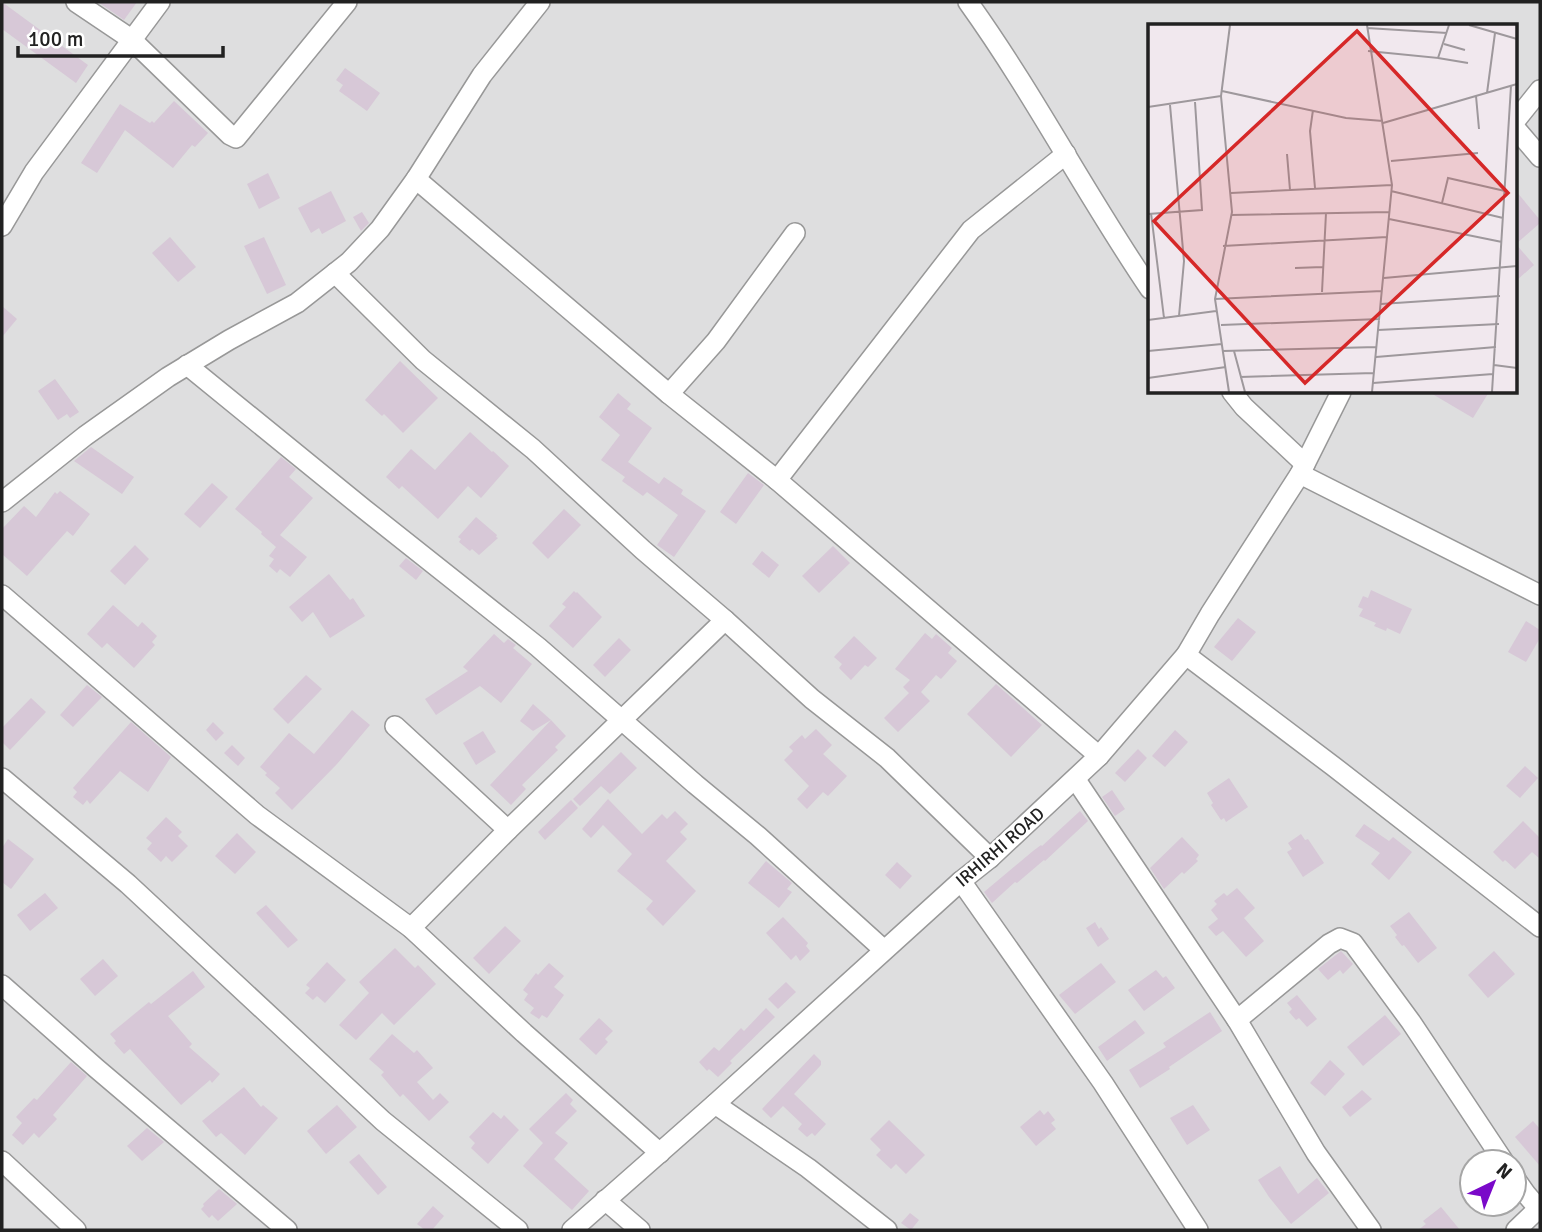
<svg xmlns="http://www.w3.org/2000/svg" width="1542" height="1232" font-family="Signika,sans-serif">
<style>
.residential{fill:#dededf;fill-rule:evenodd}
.building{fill:#d7c8d7}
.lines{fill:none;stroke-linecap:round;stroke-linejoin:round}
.minor-casing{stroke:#989898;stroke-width:22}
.minor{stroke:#fff;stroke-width:19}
.labels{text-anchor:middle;stroke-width:5;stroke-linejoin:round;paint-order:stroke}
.street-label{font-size:18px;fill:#212121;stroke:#fff}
.inset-road{fill:none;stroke:#9e989c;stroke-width:2}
.view{fill:#d62828;fill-opacity:0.15;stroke:#d62828;stroke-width:3.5}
.inset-edge{fill:none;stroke:#212121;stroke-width:3.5}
</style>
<rect width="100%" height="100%" fill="#f1e8ee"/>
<path class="residential" d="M2,2H1540V1230H2ZM1150,26H1516V392H1150ZM1472,1162H1514V1204H1472Z"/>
<g class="building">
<polygon points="2,2 88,65 76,83 2,29"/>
<polygon points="98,2 137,2 124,20"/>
<polygon points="345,68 380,93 367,111 339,91 343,85 336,80"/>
<polygon points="174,101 208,133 195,147 192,145 173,168 125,130 97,173 81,163 120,104 150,123 152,121 154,123"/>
<polygon points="268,173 280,198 259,209 247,184"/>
<polygon points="331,191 346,221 322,234 319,228 311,233 298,208"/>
<polygon points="1516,191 1540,220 1540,223 1516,244 1534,265 1516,281"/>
<polygon points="362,212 369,223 361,231 353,217"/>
<polygon points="170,237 196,267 178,282 152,253"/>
<polygon points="264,237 286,285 267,294 244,246"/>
<polygon points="2,306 17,319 2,337"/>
<polygon points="400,361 438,398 403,433 384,414 382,416 365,400"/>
<polygon points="55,379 79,412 70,418 67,414 58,420 38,391"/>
<polygon points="1429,392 1489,392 1473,418"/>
<polygon points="618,393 631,404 627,409 652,428 628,462 659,484 664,477 683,490 681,494 706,511 674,557 657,545 678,515 647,492 643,496 622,481 625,477 601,460 620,435 599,417"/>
<polygon points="470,432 492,452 493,451 509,466 481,498 468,486 438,519 402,486 399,489 386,477 411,449 435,470"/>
<polygon points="91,447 134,477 122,494 74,461"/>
<polygon points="281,457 296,469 289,477 313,498 280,535 307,557 290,577 280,569 277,573 269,566 274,559 269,556 276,547 261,534 262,532 235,509"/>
<polygon points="748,473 764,485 736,524 720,512"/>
<polygon points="212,483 228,497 200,528 184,514"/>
<polygon points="60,491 90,514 73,536 67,531 27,576 2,554 2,529 24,506 36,517 55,492 57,494"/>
<polygon points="564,509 581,525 548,559 532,543"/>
<polygon points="476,517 497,535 496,537 498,538 479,555 472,549 470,551 459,542 461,539 458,537"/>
<polygon points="135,545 149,559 125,585 110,571"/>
<polygon points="833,546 850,563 819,593 802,576"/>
<polygon points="762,551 779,565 769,578 752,564"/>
<polygon points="406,558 423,571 416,580 399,566"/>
<polygon points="329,574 350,600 353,598 365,616 330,638 313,612 302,622 289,607"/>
<polygon points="1371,590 1412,609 1400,634 1387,628 1386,631 1374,626 1376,623 1359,616 1363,609 1358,607 1363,596 1368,598"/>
<polygon points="574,591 576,593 577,592 602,617 573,648 549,626 566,607 562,604"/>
<polygon points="113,605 138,627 142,622 157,636 152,642 155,645 134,668 107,643 102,648 87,634"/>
<polygon points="1238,618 1256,632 1232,661 1214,647"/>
<polygon points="1526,621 1540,630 1540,638 1526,662 1508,652"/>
<polygon points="925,633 932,639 936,634 952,648 948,653 957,661 941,679 936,675 921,692 930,701 898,732 884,718 909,693 903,687 910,680 895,669"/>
<polygon points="494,634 504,643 508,639 516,645 513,648 532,664 501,703 480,686 436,715 425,699 468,671 463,667"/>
<polygon points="854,636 877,658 868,667 865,665 851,680 839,668 842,664 834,657"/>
<polygon points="619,638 631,650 605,677 593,665"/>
<polygon points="306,675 322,689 288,724 273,709"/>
<polygon points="996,684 1042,725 1011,757 967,714"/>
<polygon points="87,685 102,697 73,727 60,715"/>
<polygon points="31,698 46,712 10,750 2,742 2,728"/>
<polygon points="533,704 551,720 533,731 520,721"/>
<polygon points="352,710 370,725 337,764 292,810 275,793 280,788 265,775 267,773 260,767 289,733 314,754"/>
<polygon points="551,720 566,736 555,747 558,750 522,785 526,789 511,805 490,785"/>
<polygon points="131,722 171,757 148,792 120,771 90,804 87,800 83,805 73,797 77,792 73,788"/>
<polygon points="213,722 224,733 216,741 206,730"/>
<polygon points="816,729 832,745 823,754 847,776 828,796 823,792 807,809 797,799 809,786 784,760 793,751 789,747 802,735 805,739"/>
<polygon points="1175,730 1188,742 1165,767 1152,756"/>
<polygon points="483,731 496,752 476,765 463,743"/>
<polygon points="232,745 245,758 238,766 224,753"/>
<polygon points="1138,749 1147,758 1125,782 1115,773"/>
<polygon points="621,752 637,768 610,794 601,786 580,806 573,799"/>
<polygon points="1525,766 1538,778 1520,798 1506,786"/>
<polygon points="1229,778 1248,807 1226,822 1224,818 1221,820 1211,805 1213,803 1207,793"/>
<polygon points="1112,790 1125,809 1115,816 1102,797"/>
<polygon points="608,799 642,834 662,814 667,819 675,811 688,824 680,832 687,839 666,861 696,891 663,926 646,909 653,901 617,871 632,854 603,825 591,838 582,829"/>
<polygon points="571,800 578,808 545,840 538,832"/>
<polygon points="1080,811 1088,821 1045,861 1044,860 1017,883 1015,882 992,903 984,892 1033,851 1041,845 1042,846"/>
<polygon points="166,817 182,832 178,836 188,846 172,862 166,856 161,862 147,849 152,843 146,838"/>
<polygon points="1523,821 1540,838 1540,859 1532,852 1515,869 1505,860 1503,862 1493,852"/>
<polygon points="1364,824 1389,841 1393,837 1412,852 1389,880 1371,864 1380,853 1355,836"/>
<polygon points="237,833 256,852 235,874 215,856"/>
<polygon points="1301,834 1305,840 1308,839 1324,863 1303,877 1287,852 1292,849 1288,843"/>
<polygon points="1182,837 1199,855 1196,859 1198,861 1184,874 1182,872 1164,889 1150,868"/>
<polygon points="8,839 34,859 11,889 2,882 2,848"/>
<polygon points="766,861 792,883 787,889 792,892 779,908 748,883"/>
<polygon points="897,862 912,876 900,889 885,875"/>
<polygon points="1237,888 1255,908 1244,918 1264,941 1246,957 1223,931 1216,936 1208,927 1218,919 1211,910 1217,904 1214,901 1224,893 1227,896"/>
<polygon points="45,893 58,908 30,931 17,915"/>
<polygon points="266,905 298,940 288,948 256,913"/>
<polygon points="1409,912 1437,948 1418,963 1404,945 1402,946 1395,937 1397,935 1390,926"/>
<polygon points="783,917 808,943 806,946 810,951 800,961 796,955 791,960 766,933"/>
<polygon points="1095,922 1099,929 1101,927 1109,939 1098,947 1086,928"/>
<polygon points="505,926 521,941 489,974 473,958"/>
<polygon points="395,948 415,968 418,965 436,984 394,1025 382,1013 356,1040 339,1025 369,993 359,982"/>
<polygon points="1341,951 1353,964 1343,974 1340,970 1328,980 1318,969"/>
<polygon points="1494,951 1515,974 1488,998 1468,975"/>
<polygon points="103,959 118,976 95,996 80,979"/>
<polygon points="327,962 346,980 325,1003 317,996 313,1000 305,993 310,988 306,985"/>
<polygon points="549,963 564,976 554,987 564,995 547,1018 542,1015 539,1019 530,1013 534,1008 524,1000 528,994 523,990 536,973 538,975"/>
<polygon points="1101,963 1116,982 1075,1014 1059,995"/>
<polygon points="1156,970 1163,978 1166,976 1175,988 1144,1011 1128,990"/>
<polygon points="193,971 205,987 168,1016 192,1044 189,1047 220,1074 212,1083 210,1080 181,1105 130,1049 124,1054 114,1043 116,1041 110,1034 149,1002 151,1004"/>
<polygon points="786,982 796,992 778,1009 768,999"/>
<polygon points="1297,995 1317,1019 1307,1027 1299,1018 1296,1020 1289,1012 1292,1009 1287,1003"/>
<polygon points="766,1008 775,1017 730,1061 732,1063 718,1077 709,1069 707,1071 699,1062 714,1047 719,1051 741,1028 744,1031"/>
<polygon points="1210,1012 1222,1031 1169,1067 1170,1069 1140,1088 1129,1070 1166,1047 1163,1043"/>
<polygon points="1385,1015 1401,1034 1363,1066 1347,1047"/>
<polygon points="599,1018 613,1031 605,1039 608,1042 596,1055 579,1039"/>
<polygon points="1135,1020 1145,1033 1107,1061 1098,1047"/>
<polygon points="392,1034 414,1053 417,1050 433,1068 417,1082 433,1100 440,1093 449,1102 429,1121 403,1094 400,1097 381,1075 384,1072 369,1059"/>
<polygon points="814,1054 821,1061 821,1065 794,1094 826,1124 815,1136 812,1133 807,1137 798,1129 802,1124 783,1106 771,1118 762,1109"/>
<polygon points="1330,1060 1345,1074 1325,1096 1310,1083"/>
<polygon points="71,1062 87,1076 53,1115 57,1119 39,1138 34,1133 23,1145 12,1135 22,1123 16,1117 34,1098 37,1100"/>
<polygon points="244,1087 261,1107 263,1105 278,1118 245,1155 221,1133 216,1137 202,1121"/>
<polygon points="1362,1090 1372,1099 1350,1117 1342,1107"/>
<polygon points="566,1093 573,1100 570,1104 577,1111 555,1133 568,1143 554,1159 589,1191 572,1210 523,1166 543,1143 529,1129"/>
<polygon points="337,1105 357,1127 326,1154 307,1131"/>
<polygon points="1193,1105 1210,1130 1187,1145 1170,1118"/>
<polygon points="1040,1110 1044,1115 1048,1111 1055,1120 1051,1123 1056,1129 1036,1146 1020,1127"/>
<polygon points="493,1112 501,1119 504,1115 519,1130 488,1164 471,1148 475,1143 469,1137"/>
<polygon points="889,1120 925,1155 906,1174 896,1164 891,1169 876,1155 881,1150 870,1139"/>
<polygon points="1533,1121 1540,1129 1540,1166 1515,1137"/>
<polygon points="147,1128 164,1142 142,1161 127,1146"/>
<polygon points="359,1154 387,1187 378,1195 349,1162"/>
<polygon points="1280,1166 1298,1194 1317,1178 1329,1193 1291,1224 1269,1197 1258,1180"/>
<polygon points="219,1189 237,1204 218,1221 212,1215 209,1218 201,1209 204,1206 203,1204"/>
<polygon points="433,1206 444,1216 432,1230 425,1230 417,1224"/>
<polygon points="1441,1207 1460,1230 1418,1230 1426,1224 1423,1221"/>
<polygon points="910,1213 919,1220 911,1230 901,1223"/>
</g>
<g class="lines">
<g class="minor-casing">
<g id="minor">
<polyline points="76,2 131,39 230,135 236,138 347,2"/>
<path d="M968,2C1034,94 1086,195 1150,289"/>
<polyline points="1516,120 1540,90"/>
<polyline points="1516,129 1540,157"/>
<polyline points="416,179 669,394 777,480 1099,756"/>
<polyline points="2,226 34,172 160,2"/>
<polyline points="335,273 423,360 533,449 643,550 725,620 812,699 887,758 990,858"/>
<polyline points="187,365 364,509 538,647 695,784 758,836 884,950"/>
<polyline points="1232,392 1244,407 1305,464"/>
<polyline points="669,394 716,341 795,233"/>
<polyline points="1300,474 1540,595"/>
<polyline points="777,480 971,230 1066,154"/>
<polyline points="2,502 85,436 168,377 229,340 297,303 349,262 380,229 416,179 482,75 540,2"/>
<polyline points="2,595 257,815 411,928 524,1033 660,1153"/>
<polyline points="1186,655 1333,766 1540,927"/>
<polyline points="395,726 508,830"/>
<polyline points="2,778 128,884 383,1121 518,1230"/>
<polyline points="1076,780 1237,1020 1316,1153 1371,1230"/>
<polyline points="961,881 1103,1083 1198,1230"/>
<polyline points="411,928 508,830 725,620"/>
<polyline points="2,985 96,1068 287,1230"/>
<polyline points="1237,1020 1329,944 1340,938 1353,943 1411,1022 1504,1162"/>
<polyline points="715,1104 808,1168 887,1230"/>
<polyline points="2,1161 76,1230"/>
<polyline points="1514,1177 1526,1194 1539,1209"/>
<polyline points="605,1200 640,1230"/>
<polyline points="572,1230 715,1104 961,881 990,858 1099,756 1186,655 1210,614 1300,474 1341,392"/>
<polyline points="1516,1230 1540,1207"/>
</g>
</g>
<use href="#minor" class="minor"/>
</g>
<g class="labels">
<g class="street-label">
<text transform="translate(1000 847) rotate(-41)" y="6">IRHIRHI ROAD</text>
</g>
</g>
<g transform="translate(1148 24)">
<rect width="369" height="369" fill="#f1e8ee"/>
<path class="inset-road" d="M219,1L244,161L224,368M321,1L369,15M219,4L299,9M296,20L317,26M220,27L290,34L301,1M290,34L320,39M74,67L198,94L235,97M339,69L347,9M328,72L331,105M22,81L36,237L31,292M0,83L73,72M165,86L162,107L167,164M235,99L369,60M139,130L142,166M243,137L330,129M243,167L355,194M83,169L244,161M294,179L300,154L357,167M3,189L16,294M0,190L54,186L47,78M83,191L242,188M241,195L354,218M75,222L239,213M147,244L175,243M236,254L369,242M174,268L178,189M67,275L234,267M233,280L352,272M0,296L68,287M73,301L232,295M230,306L351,300M0,327L74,320M75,327L229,323M86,327L97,368M228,333L348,323M346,341L369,344M92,353L226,349M0,354L78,343M225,359L345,350M81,368L67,275L84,188L73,72L82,1M344,368L363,62"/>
<path class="view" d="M209,7L360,169L157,359L6,197Z"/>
<rect width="369" height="369" class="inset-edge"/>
</g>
<rect width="1542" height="1232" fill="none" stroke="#212121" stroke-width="7"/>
<g transform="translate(1493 1183) rotate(43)"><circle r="33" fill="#ffffff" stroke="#a6a6a6" stroke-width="2"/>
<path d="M0-5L12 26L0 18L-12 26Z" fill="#7a09c9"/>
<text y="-10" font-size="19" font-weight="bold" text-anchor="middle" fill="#212121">N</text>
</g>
<path d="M18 46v10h205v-10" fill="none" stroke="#212121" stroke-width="3.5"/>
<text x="28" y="46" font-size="21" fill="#212121" stroke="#ffffff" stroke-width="5" paint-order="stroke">100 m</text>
</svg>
